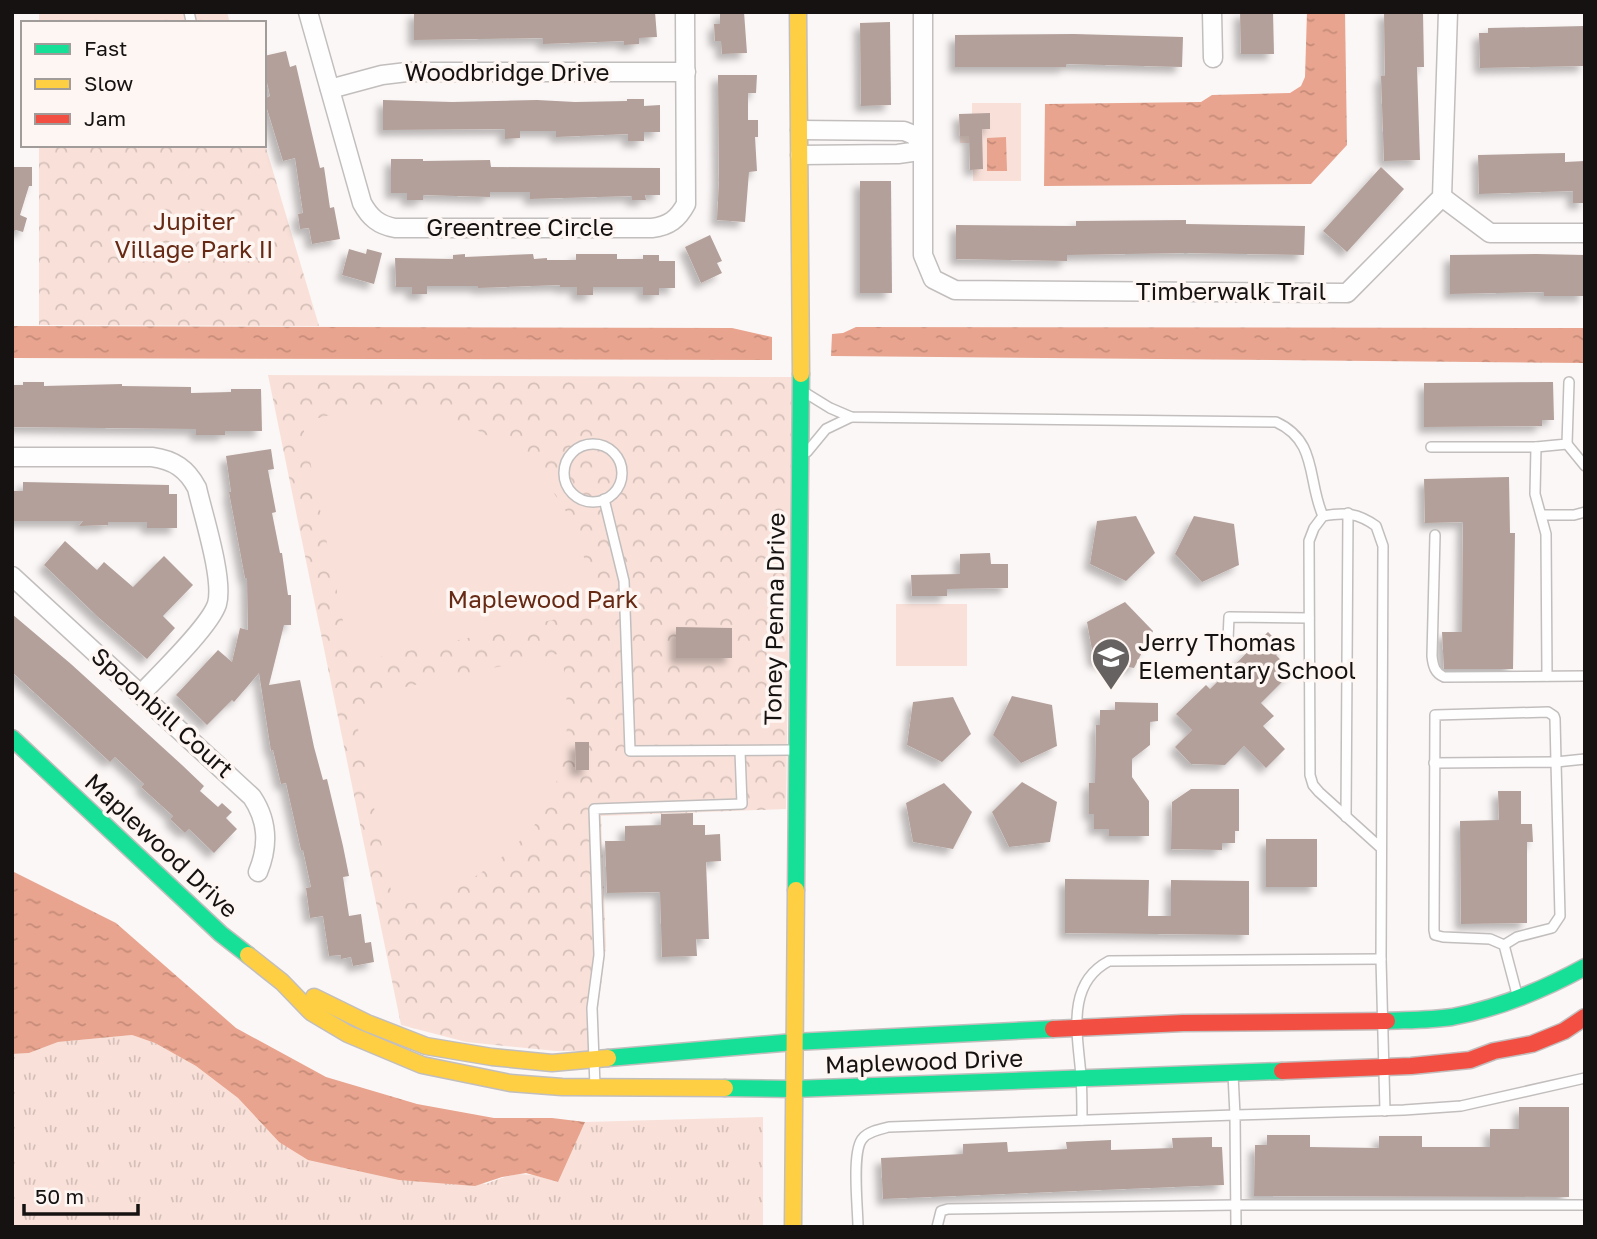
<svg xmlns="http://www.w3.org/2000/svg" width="1597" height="1239" font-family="'Golos Text',sans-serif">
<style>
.grass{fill:url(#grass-tufts)}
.park{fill:url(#park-crowns)}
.pitch{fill:#f9e1d9}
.water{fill:url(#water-ripples)}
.building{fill:#b3a09a;filter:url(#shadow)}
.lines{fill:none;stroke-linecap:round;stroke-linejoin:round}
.lane-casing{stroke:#c2bebd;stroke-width:12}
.street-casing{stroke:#c2bebd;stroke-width:21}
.fast-casing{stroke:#c2bebd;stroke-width:19}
.slow-casing{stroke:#c2bebd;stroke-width:19}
.jam-casing{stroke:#c2bebd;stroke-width:19}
.lane{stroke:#fefefe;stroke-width:9}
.street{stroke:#fefefe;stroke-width:18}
.fast{stroke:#16e098;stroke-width:16}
.slow{stroke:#ffcf43;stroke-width:16}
.jam{stroke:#f24e42;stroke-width:16}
.labels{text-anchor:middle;stroke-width:7;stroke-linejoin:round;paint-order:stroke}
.street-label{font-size:24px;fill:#151211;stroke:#fef6f3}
.park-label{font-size:24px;fill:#662914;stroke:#fef6f3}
.poi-label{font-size:24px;fill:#151211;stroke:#fef6f3;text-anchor:start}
</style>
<defs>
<pattern id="grass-tufts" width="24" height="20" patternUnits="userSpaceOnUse" patternTransform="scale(1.75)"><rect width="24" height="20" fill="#f9e1d9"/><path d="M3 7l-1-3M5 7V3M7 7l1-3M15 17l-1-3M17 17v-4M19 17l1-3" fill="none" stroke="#d5c0b9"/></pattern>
<pattern id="park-crowns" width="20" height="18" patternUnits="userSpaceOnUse" patternTransform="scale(1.75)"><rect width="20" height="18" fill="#f9e1d9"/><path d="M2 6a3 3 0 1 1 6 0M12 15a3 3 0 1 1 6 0" fill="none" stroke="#d5c0b9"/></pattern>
<pattern id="water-ripples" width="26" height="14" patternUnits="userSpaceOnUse" patternTransform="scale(1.75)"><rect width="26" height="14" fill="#e8a48e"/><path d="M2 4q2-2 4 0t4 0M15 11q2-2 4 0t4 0" fill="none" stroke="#c68c79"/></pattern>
<filter id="shadow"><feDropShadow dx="-6" dy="6" stdDeviation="3.5" flood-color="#0004"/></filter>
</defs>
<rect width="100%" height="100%" fill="#fbf7f6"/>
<path class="grass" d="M132,1035L155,1043L196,1066L238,1098L279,1142L486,1184C517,1171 526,1172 557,1182L585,1122L763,1117V1227H12V1054L29,1053L58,1042Z"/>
<g class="park">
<polygon points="39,12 227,12 230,23 39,23"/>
<polygon points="264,141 319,326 39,325 39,145 264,145"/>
<polygon points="268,375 792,377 786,809 601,816 606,946 598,1008 598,1051 556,1051 466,1042 401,1025"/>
</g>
<g class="pitch">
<rect x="111" y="12" width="26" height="11"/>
<polygon points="972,103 1021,103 1021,181 973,181 973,143 960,143 959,114 972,114"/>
<path d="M391,407C472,412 554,464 580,543C587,565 590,588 594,611L370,659L348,645L302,422L355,409Z"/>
<rect x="896" y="604" width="71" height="62"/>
<path d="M562,653C565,682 570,714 565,744C562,766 555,792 544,811C526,844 471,884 436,897C424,902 407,903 394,905L356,719L373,694Z"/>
</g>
<g class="water">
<polygon points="1307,12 1345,12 1347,145 1311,184 1044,186 1045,104 1201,102 1212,95 1290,93 1301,86 1305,77"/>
<polygon points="1006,137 1007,171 987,171 987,138"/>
<polygon points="12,326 732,328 772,337 772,360 12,358"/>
<polygon points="856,327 1585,328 1585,363 831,356 832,334 843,333"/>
<polygon points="12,871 116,923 236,1028 326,1077 417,1104 494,1118 552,1118 585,1122 558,1182 526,1173 502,1177 475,1186 399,1180 308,1160 279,1142 238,1098 196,1066 155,1043 132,1035 58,1042 29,1053 12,1054"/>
</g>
<g class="building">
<polygon points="414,12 655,12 657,37 639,38 639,44 624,45 624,41 543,44 543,38 414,40"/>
<polygon points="720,12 744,12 747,53 722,54 721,41 715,41 714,24 720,24"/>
<polygon points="1240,12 1273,12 1274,54 1241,54"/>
<polygon points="1384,12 1423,12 1424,67 1417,67 1420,160 1384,161 1381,76 1385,76"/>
<polygon points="890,22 891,105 861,106 860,23"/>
<polygon points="1585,26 1585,66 1480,68 1479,33 1488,33 1488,28"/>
<polygon points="955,35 1074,34 1183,37 1182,67 1066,64 1066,67 955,67"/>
<polygon points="286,51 290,67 296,65 320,168 324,167 330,208 334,207 340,239 312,244 309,228 300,229 298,214 303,213 295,158 283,161 264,99 270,96 264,69 264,56"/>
<polygon points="718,75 757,75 756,93 748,93 748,120 758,120 758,137 755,137 757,171 749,172 745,222 717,220 719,181"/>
<polygon points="627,99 644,99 644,106 660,105 660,132 644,132 644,141 628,141 628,134 556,137 556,131 520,131 520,138 505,139 505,129 383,130 383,100 452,102 537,100 575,102 627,101"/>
<polygon points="990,113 990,129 982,129 983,169 970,170 969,136 960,136 959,114"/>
<polygon points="1565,153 1565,162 1585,161 1585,203 1573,203 1573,191 1479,194 1478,155"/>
<polygon points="391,159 423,159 423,161 490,160 491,167 660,168 660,195 645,195 646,200 632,200 632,196 530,199 530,192 490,192 490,197 423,195 423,200 407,200 407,193 391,193"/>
<polygon points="12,167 32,167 32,186 29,186 20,215 27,218 23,232 16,230 12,232"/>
<polygon points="1381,167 1404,189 1347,252 1323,231"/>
<polygon points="860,181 891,181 892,293 860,293"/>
<polygon points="1186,220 1186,224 1305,226 1304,255 1186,253 1067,255 1067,261 956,259 956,225 1076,226 1076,221"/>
<polygon points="710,235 722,261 717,263 722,273 701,283 685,247"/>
<polygon points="349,249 366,254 367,249 382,253 374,284 342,275"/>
<polygon points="465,254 465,257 533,254 534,259 547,258 547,260 576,260 576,254 617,254 617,259 643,259 643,255 659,255 659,261 675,261 675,288 659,288 659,295 643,295 643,287 593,287 593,295 577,295 577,287 560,287 560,285 478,288 478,286 427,286 427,294 412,294 412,287 396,287 395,258 453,259 453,255"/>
<polygon points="1536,254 1585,255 1585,296 1544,296 1544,292 1450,294 1450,255"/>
<polygon points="23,382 44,382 44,386 122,384 122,386 191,387 191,393 231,392 231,389 261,389 262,431 225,431 225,435 196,435 196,429 12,427 12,385 23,385"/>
<polygon points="1553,382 1554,420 1542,420 1542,426 1424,427 1424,383"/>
<polygon points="271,449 274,469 268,470 276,512 272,513 280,553 282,553 288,595 291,595 291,625 284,625 269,685 300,680 314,747 323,780 327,779 343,846 349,876 343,877 349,916 361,914 365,943 371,942 374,962 353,966 351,957 341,959 341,955 329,956 323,916 310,918 306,888 311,887 303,850 301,850 286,783 281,784 273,750 271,751 259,673 234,702 232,700 207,725 176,695 218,650 232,662 240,628 248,630 247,578 245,578 229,492 231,492 226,456"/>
<polygon points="1509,477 1510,533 1515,533 1513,669 1444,669 1442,632 1462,632 1463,522 1425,523 1424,479"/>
<polygon points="23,482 169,485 169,494 177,494 177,528 147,528 147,522 108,522 108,525 79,526 83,521 12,521 12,491 23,491"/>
<polygon points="1136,516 1155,553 1126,581 1090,564 1097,521"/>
<polygon points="1194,516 1234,524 1239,565 1202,582 1175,554"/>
<polygon points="65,541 97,570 104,562 133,587 164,556 193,585 163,616 175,628 147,659 98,617 44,565"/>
<polygon points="990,553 991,564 1008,564 1008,588 947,589 947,596 912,596 911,575 960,574 960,554"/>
<polygon points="1125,602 1153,631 1134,668 1094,661 1087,622"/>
<polygon points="12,614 71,664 182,765 204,786 200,791 218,807 222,803 232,812 226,818 237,829 214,853 189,829 185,833 170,819 173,816 141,787 144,784 115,757 110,762 12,672"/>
<polygon points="676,627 732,628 732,658 676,658"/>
<polygon points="1268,632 1284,648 1276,655 1292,672 1261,703 1274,716 1263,726 1285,749 1266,768 1244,746 1225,765 1191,764 1175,747 1192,730 1176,714 1206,685 1210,689"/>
<polygon points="1012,696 1052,705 1057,746 1021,763 993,735"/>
<polygon points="953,697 971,734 942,762 907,745 913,702"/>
<polygon points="1115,702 1158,703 1158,721 1150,722 1150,745 1132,759 1132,777 1149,801 1149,836 1109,836 1109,829 1094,829 1094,814 1089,814 1089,783 1095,783 1096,725 1100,725 1100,710 1115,710"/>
<polygon points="575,742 589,742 589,770 576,770"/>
<polygon points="1022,782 1057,802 1050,842 1009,847 992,812"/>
<polygon points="944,783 972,812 953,849 913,842 906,803"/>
<polygon points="1191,789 1239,789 1239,831 1235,831 1235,843 1222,843 1222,850 1171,849 1172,802"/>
<polygon points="1498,791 1521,791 1521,824 1532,824 1533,842 1527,842 1527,923 1461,924 1460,821 1499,820"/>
<polygon points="693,813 693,825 705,825 705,835 720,834 721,861 706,862 709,939 696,939 697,956 662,957 660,892 607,893 605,841 625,841 625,826 661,825 661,814"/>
<rect x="1266" y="839" width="51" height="48"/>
<polygon points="1065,879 1149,880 1148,916 1171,916 1171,880 1249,881 1249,935 1065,933"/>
<polygon points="1519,1107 1569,1107 1569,1197 1254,1196 1255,1145 1267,1145 1267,1135 1310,1135 1310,1147 1379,1148 1379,1136 1422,1136 1422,1147 1490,1147 1490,1129 1519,1129"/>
<polygon points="1212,1137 1212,1147 1222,1147 1224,1185 883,1199 881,1158 963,1154 963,1144 1007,1142 1008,1152 1067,1149 1066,1142 1111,1140 1111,1150 1173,1148 1172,1138"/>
</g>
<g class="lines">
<g class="lane-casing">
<g id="lane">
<polyline points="189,12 191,21"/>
<path d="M804,392L830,408L851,417L1276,422C1318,441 1307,480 1323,516"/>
<polyline points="1567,444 1585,466"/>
<circle cx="593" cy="473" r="29"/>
<polyline points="1431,447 1536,447 1535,494 1546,534 1547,676"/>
<polyline points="1536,447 1567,444 1569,382"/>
<polyline points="807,452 826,429 851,417"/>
<polyline points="604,499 624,581 630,751 794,750"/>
<polyline points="1542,515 1574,515 1585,512"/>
<path d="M1435,535L1432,656C1433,666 1435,673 1444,677L1585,676"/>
<polyline points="1228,640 1229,617 1309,618"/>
<polyline points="1434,763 1556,762 1560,916 1552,928 1517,937 1504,945"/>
<polyline points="1346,817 1348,513"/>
<path d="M1381,848L1319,792L1313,785L1310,775L1309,541L1314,528L1323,516C1345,512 1358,513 1376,526L1383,546L1381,959L1385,1111"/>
<polyline points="1518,998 1504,945 1490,939 1443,937 1435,935 1434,930 1435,715 1548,712 1554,716 1555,719 1556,762 1585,759"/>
<polyline points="595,1086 592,1008 599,955 594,809 742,804 740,751"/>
<path d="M1082,1120C1082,1106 1082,1091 1081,1076C1078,1036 1065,984 1109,961L1381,959"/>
<path d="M858,1227C858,1208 851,1150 863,1138C869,1131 881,1129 889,1127L1235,1115L1233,1074"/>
<polyline points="937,1227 941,1211 948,1209 1236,1205 1585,1205"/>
<polyline points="1236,1227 1235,1115 1404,1110 1461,1106 1585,1078"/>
</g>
</g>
<g class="street-casing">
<g id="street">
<path d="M308,12L362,203C370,218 379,225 395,228H652C669,226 678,219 686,204L685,12"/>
<polyline points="923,12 923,255 933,279 955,290 1347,293 1442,197 1448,12"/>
<polyline points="1212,12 1213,58"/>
<polyline points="330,89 382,75 407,72 686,72"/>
<polyline points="800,130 904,131 914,135 922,146 912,152 898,154 800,155"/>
<polyline points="1442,197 1490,233 1585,233"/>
<path d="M12,457H152C174,460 187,469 197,488C203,515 224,579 217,604C210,626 159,675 141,694"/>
<path d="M12,576L252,797C268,821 269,845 258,872"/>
</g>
</g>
<g class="fast-casing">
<g id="fast">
<polyline points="12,738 221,934 248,955"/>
<polyline points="796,890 801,374"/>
<path d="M1387,1021C1408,1020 1431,1020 1452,1017C1500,1008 1543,990 1585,967"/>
<polyline points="608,1058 794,1042 1053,1029"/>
<polyline points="725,1088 793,1089 1282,1071"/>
</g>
</g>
<g class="slow-casing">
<g id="slow">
<polyline points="798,12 801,374"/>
<polyline points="248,955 282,982 311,1012 348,1034 422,1065 510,1083 562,1087 725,1088"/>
<polyline points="314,997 367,1023 426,1046 492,1057 552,1063 608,1058"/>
<polyline points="793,1227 796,890"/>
</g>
</g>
<g class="jam-casing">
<g id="jam">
<polyline points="1053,1029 1183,1023 1387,1021"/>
<polyline points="1282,1071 1411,1066 1470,1060 1494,1051 1532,1044 1564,1031 1585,1017"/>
</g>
</g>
<use href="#lane" class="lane"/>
<use href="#street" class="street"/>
<use href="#fast" class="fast"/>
<use href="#slow" class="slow"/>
<use href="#jam" class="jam"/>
</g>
<defs>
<g id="school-pin" transform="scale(2.0125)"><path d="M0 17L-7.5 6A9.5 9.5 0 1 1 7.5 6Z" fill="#666261" stroke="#fef6f3"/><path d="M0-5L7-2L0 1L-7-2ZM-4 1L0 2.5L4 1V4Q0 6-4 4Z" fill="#fff"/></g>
</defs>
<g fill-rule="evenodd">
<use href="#school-pin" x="1111" y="657"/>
</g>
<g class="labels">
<g class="street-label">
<text x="507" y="81">Woodbridge Drive</text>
<text x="520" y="236">Greentree Circle</text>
<text x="1231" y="300">Timberwalk Trail</text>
<text transform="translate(775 619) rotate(-89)" y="8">Toney Penna Drive</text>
<text transform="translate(162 713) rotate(42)" y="8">Spoonbill Court</text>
<text transform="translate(161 846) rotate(43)" y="8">Maplewood Drive</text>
<text transform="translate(924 1062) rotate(-2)" y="8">Maplewood Drive</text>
</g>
<g class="park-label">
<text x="194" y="230">Jupiter<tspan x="194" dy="28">Village Park II</tspan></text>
<text x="543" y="608">Maplewood Park</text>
</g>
<g class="poi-label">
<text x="1138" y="651">Jerry Thomas<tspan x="1138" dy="28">Elementary School</tspan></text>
</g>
</g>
<rect width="1597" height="1239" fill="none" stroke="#151211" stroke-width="28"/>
<rect x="21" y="21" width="245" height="126" fill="#fef6f3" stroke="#a19b99" stroke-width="2"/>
<rect x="35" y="44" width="35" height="10" fill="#16e098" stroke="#a19b99" stroke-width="2"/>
<text x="84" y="56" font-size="21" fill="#151211">Fast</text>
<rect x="35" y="79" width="35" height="10" fill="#ffcf43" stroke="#a19b99" stroke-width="2"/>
<text x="84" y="91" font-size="21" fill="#151211">Slow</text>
<rect x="35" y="114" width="35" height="10" fill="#f24e42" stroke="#a19b99" stroke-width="2"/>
<text x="84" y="126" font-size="21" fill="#151211">Jam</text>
<path d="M24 1204v10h114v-10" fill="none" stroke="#151211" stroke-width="3.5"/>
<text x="35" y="1204" font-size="21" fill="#151211" stroke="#fef6f3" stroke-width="5" paint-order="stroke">50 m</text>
</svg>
